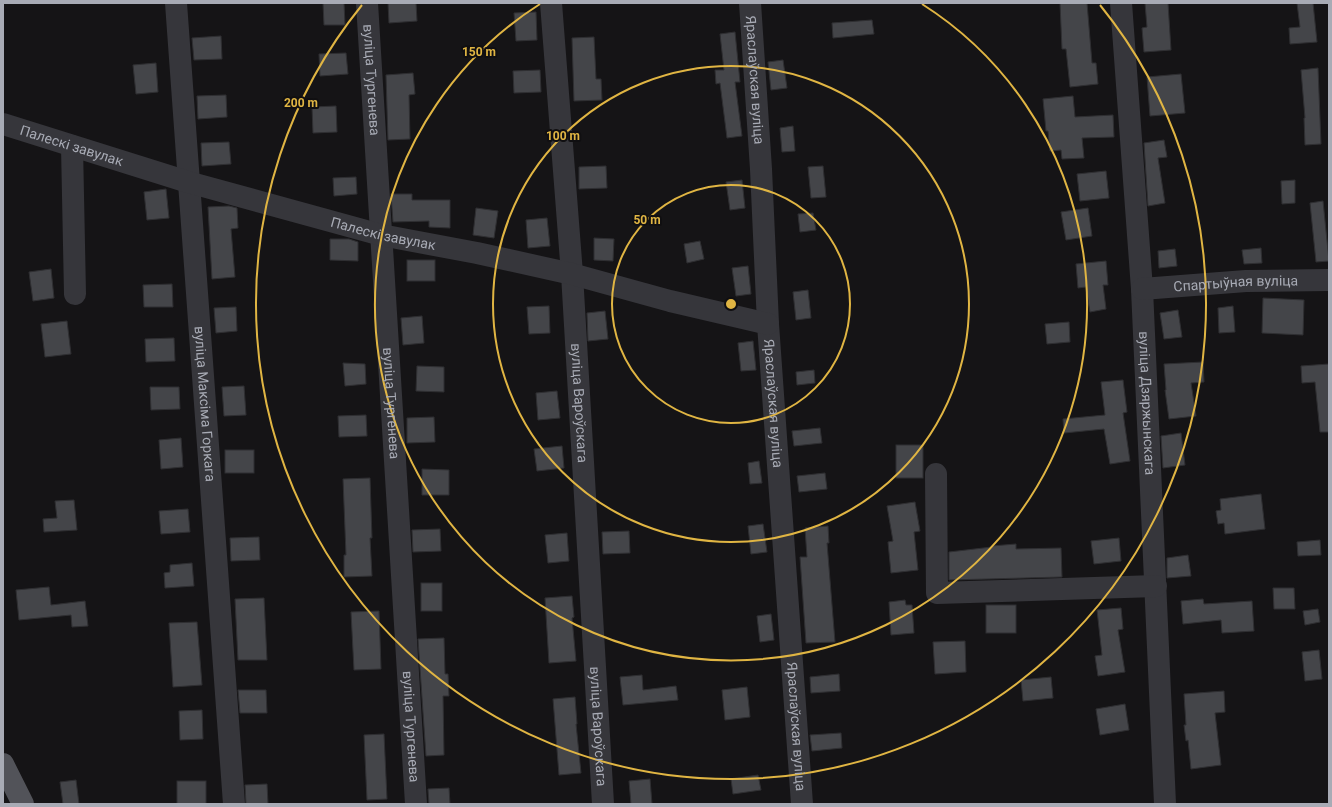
<svg xmlns="http://www.w3.org/2000/svg" width="1332" height="807" font-family="Roboto,sans-serif">
<style>
.building{fill:#444549;stroke:#2f2f32}
.lines{fill:none;stroke-linecap:round;stroke-linejoin:round}
.minor{stroke:#36363b;stroke-width:22}
.major{stroke:#525359;stroke-width:22}
.ring{fill:none;stroke:#e0b543;stroke-width:2}
.labels{text-anchor:middle;stroke-width:4;stroke-linejoin:round;paint-order:stroke}
.street-label{font-size:14px;fill:#a8abb5;stroke:#100f11}
.centre{fill:#e0b543;stroke:#100f11;stroke-width:2}
.ring-label{font-size:12px;text-anchor:middle;font-weight:bold;fill:#e0b543;stroke:#100f11;stroke-width:4;stroke-linejoin:round;paint-order:stroke}
</style>
<rect width="100%" height="100%" fill="#151416"/>
<g class="building">
<polygon points="323,3 344,3 345,25 324,25"/>
<polygon points="388,3 416,3 417,21 389,23"/>
<polygon points="1060,3 1087,3 1092,63 1096,63 1098,84 1070,87 1066,49 1062,49"/>
<polygon points="1145,3 1168,3 1171,50 1144,52 1142,28 1147,27"/>
<polygon points="1297,3 1313,3 1317,42 1290,44 1289,28 1300,27"/>
<polygon points="536,12 537,40 516,41 514,13"/>
<polygon points="872,20 874,34 833,38 832,23"/>
<polygon points="735,32 740,82 735,82 742,136 727,138 720,83 716,84 715,70 724,70 720,34"/>
<polygon points="221,36 222,59 194,60 192,38"/>
<polygon points="594,37 596,79 601,79 602,100 574,101 572,38"/>
<polygon points="346,53 348,74 320,76 319,54"/>
<polygon points="783,60 787,88 771,90 768,62"/>
<polygon points="156,63 158,92 136,94 133,65"/>
<polygon points="1318,68 1321,144 1305,145 1304,118 1305,118 1301,70"/>
<polygon points="540,70 541,92 514,93 513,71"/>
<polygon points="413,73 415,94 409,95 410,139 388,140 386,75"/>
<polygon points="1181,74 1185,113 1150,116 1147,77"/>
<polygon points="226,95 227,117 198,119 197,96"/>
<polygon points="1073,96 1075,117 1113,115 1114,137 1082,138 1084,158 1062,159 1061,150 1050,151 1048,131 1046,131 1043,99"/>
<polygon points="336,106 337,132 313,133 312,107"/>
<polygon points="793,126 795,151 782,152 780,128"/>
<polygon points="1164,140 1167,157 1158,158 1165,203 1148,206 1144,143"/>
<polygon points="229,142 231,164 202,166 201,143"/>
<polygon points="606,166 607,188 579,189 579,167"/>
<polygon points="823,166 826,197 811,198 808,167"/>
<polygon points="1106,171 1109,198 1080,201 1077,174"/>
<polygon points="356,177 357,194 334,196 333,178"/>
<polygon points="742,180 745,208 730,210 726,182"/>
<polygon points="1295,180 1295,203 1282,204 1281,181"/>
<polygon points="166,189 169,218 147,220 144,192"/>
<polygon points="391,194 412,194 412,200 450,200 450,228 429,227 429,221 393,222"/>
<polygon points="1323,201 1329,261 1316,262 1310,203"/>
<polygon points="229,206 237,208 238,228 231,229 235,277 212,279 208,207"/>
<polygon points="476,208 498,211 494,238 473,235"/>
<polygon points="1088,208 1092,236 1066,240 1061,212"/>
<polygon points="813,213 816,230 800,232 798,214"/>
<polygon points="547,218 550,246 528,248 526,220"/>
<polygon points="594,238 614,239 613,261 594,260"/>
<polygon points="330,239 349,239 358,242 358,261 330,260"/>
<polygon points="700,241 704,259 687,263 684,244"/>
<polygon points="1261,248 1262,263 1244,264 1242,250"/>
<polygon points="1175,249 1177,266 1159,268 1158,251"/>
<rect x="407" y="260" width="28" height="21"/>
<polygon points="1106,261 1108,285 1103,285 1106,309 1090,312 1086,287 1078,288 1076,264"/>
<polygon points="748,266 751,294 736,296 732,268"/>
<polygon points="51,269 54,298 33,301 29,272"/>
<polygon points="172,284 173,307 144,307 143,285"/>
<polygon points="808,290 811,318 796,320 793,292"/>
<polygon points="1263,298 1304,300 1303,335 1262,333"/>
<polygon points="549,306 550,333 529,334 527,307"/>
<polygon points="1233,306 1235,332 1219,333 1218,308"/>
<polygon points="236,307 237,331 216,333 214,308"/>
<polygon points="1178,310 1182,337 1164,339 1160,313"/>
<polygon points="605,311 608,339 588,341 587,313"/>
<polygon points="422,316 424,343 403,345 401,318"/>
<polygon points="67,321 71,354 45,357 41,324"/>
<polygon points="1069,322 1070,342 1047,344 1045,324"/>
<polygon points="174,338 175,361 146,362 145,339"/>
<polygon points="753,341 756,370 741,371 738,343"/>
<polygon points="1203,362 1204,382 1191,383 1196,416 1169,419 1165,390 1166,390 1164,364"/>
<polygon points="343,363 365,364 366,384 345,386"/>
<polygon points="1329,364 1329,432 1320,432 1315,382 1302,383 1301,366"/>
<polygon points="417,366 444,367 444,392 416,391"/>
<polygon points="814,370 815,383 797,385 796,372"/>
<polygon points="1123,380 1127,412 1123,413 1130,461 1110,464 1104,429 1064,433 1063,419 1105,415 1101,382"/>
<polygon points="244,386 246,415 224,416 222,387"/>
<polygon points="150,387 179,387 180,409 151,410"/>
<polygon points="557,391 560,418 538,420 536,393"/>
<polygon points="366,415 367,436 339,437 338,416"/>
<polygon points="434,417 435,442 407,443 407,418"/>
<polygon points="820,428 822,443 794,446 792,431"/>
<polygon points="1181,433 1185,465 1163,468 1161,436"/>
<polygon points="181,438 183,467 161,469 159,440"/>
<rect x="896" y="445" width="27" height="33"/>
<polygon points="562,446 564,468 537,471 534,449"/>
<rect x="225" y="450" width="29" height="23"/>
<polygon points="759,461 762,483 750,484 748,463"/>
<polygon points="422,469 449,470 449,495 422,495"/>
<polygon points="825,473 827,489 799,492 797,476"/>
<polygon points="370,478 372,538 370,538 372,576 344,577 344,555 346,555 343,479"/>
<polygon points="1261,494 1265,529 1225,534 1224,523 1218,524 1216,511 1221,510 1220,499"/>
<polygon points="74,500 77,530 44,532 43,519 57,518 55,501"/>
<polygon points="915,502 920,531 914,532 918,570 891,573 888,542 893,541 887,506"/>
<polygon points="188,509 190,532 161,534 159,511"/>
<polygon points="763,524 767,552 751,554 748,526"/>
<polygon points="828,526 829,543 827,543 835,642 806,643 800,557 807,557 805,528"/>
<polygon points="440,529 441,551 413,552 412,530"/>
<polygon points="629,531 630,553 603,554 602,532"/>
<polygon points="567,533 569,561 548,563 545,535"/>
<polygon points="259,537 260,560 231,561 230,538"/>
<polygon points="1119,538 1121,561 1094,564 1091,541"/>
<polygon points="1320,540 1321,555 1298,556 1297,542"/>
<polygon points="1016,544 1016,549 1061,548 1062,577 949,580 949,552 992,547 992,546"/>
<polygon points="1188,555 1191,576 1167,578 1167,558"/>
<polygon points="192,563 194,586 165,588 164,573 170,572 170,565"/>
<rect x="421" y="583" width="21" height="28"/>
<polygon points="49,587 51,605 85,601 88,626 72,627 71,615 19,620 16,590"/>
<polygon points="1273,588 1294,588 1295,609 1274,609"/>
<polygon points="572,596 574,617 572,618 576,661 549,663 545,598"/>
<polygon points="264,598 267,660 238,660 235,599"/>
<polygon points="1203,599 1204,604 1252,601 1254,631 1222,633 1221,620 1183,624 1181,601"/>
<polygon points="905,600 906,605 912,605 914,633 891,635 889,602"/>
<rect x="986" y="605" width="30" height="28"/>
<polygon points="1121,608 1123,629 1118,630 1125,672 1098,676 1095,656 1102,655 1097,610"/>
<polygon points="1318,609 1320,622 1305,625 1303,611"/>
<polygon points="379,611 381,669 354,670 351,612"/>
<polygon points="771,614 774,640 760,642 757,616"/>
<polygon points="197,622 202,685 173,687 169,623"/>
<polygon points="444,638 445,674 448,674 449,696 443,696 444,755 426,756 418,639"/>
<polygon points="965,641 966,672 935,674 933,642"/>
<polygon points="1319,650 1322,679 1305,681 1302,652"/>
<polygon points="839,674 840,691 811,693 810,677"/>
<polygon points="642,675 643,690 676,686 678,700 623,705 620,677"/>
<polygon points="1051,677 1053,698 1023,701 1021,680"/>
<polygon points="747,687 750,717 725,720 722,690"/>
<polygon points="238,690 266,690 267,713 240,713"/>
<polygon points="1224,691 1225,712 1215,713 1221,765 1191,769 1188,740 1186,741 1184,725 1186,725 1184,694"/>
<polygon points="575,697 577,724 576,724 581,773 559,775 553,699"/>
<polygon points="1125,704 1129,730 1100,735 1096,709"/>
<polygon points="202,710 203,739 180,740 179,711"/>
<polygon points="841,733 842,748 812,751 810,735"/>
<polygon points="384,734 387,799 367,800 364,735"/>
<polygon points="758,775 761,790 733,794 731,779"/>
<polygon points="650,779 652,804 631,804 629,781"/>
<polygon points="76,780 79,804 63,804 60,782"/>
<rect x="177" y="781" width="29" height="23"/>
<polygon points="267,784 268,804 246,804 245,785"/>
<polygon points="449,788 450,804 429,804 428,789"/>
</g>
<g class="lines">
<g class="minor">
<path id="s1" d="M176,3L234,804"/>
<path id="s2" d="M367,3L416,804"/>
<path id="s3" d="M551,3L572,274L603,804"/>
<path id="s4" d="M750,3L761,169L768,324L802,804"/>
<path id="s5" d="M1121,3L1142,289L1165,804"/>
<path id="s6" d="M3,124L188,182L381,235L477,253L572,274L670,301L768,324"/>
<polyline points="72,146 75,294"/>
<path id="s7" d="M1142,289L1246,281L1329,280"/>
<polyline points="936,474 937,593 1156,586"/>
</g>
<polyline class="major" points="3,764 23,804"/>
</g>
<g class="ring">
<circle cx="731" cy="304" r="119"/>
<circle cx="731" cy="304" r="238"/>
<path d="M922 4A356 356 0 1 1 540 4"/>
<path d="M1100 5A475 475 0 1 1 362 5"/>
</g>
<g class="labels">
<g class="street-label">
<text dy="5" stroke="none"><textPath href="#s2" startOffset="77">вуліца Тургенева</textPath></text>
<text dy="5" stroke="none"><textPath href="#s4" startOffset="77">Яраслаўская вуліца</textPath></text>
<text dy="5" stroke="none"><textPath href="#s6" startOffset="72">Палескі завулак</textPath></text>
<text dy="5" stroke="none"><textPath href="#s6" startOffset="396">Палескі завулак</textPath></text>
<text dy="5" stroke="none"><textPath href="#s7" startOffset="94">Спартыўная вуліца</textPath></text>
<text dy="5" stroke="none"><textPath href="#s2" startOffset="401">вуліца Тургенева</textPath></text>
<text dy="5" stroke="none"><textPath href="#s3" startOffset="401">вуліца Вароўскага</textPath></text>
<text dy="5" stroke="none"><textPath href="#s5" startOffset="401">вуліца Дзяржынскага</textPath></text>
<text dy="5" stroke="none"><textPath href="#s1" startOffset="402">вуліца Максіма Горкага</textPath></text>
<text dy="5" stroke="none"><textPath href="#s4" startOffset="401">Яраслаўская вуліца</textPath></text>
<text dy="5" stroke="none"><textPath href="#s2" startOffset="725">вуліца Тургенева</textPath></text>
<text dy="5" stroke="none"><textPath href="#s3" startOffset="725">вуліца Вароўскага</textPath></text>
<text dy="5" stroke="none"><textPath href="#s4" startOffset="725">Яраслаўская вуліца</textPath></text>
</g>
</g>
<circle cx="731" cy="304" r="6" class="centre"/>
<g class="ring-label">
<text x="479" y="56">150 m</text>
<text x="301" y="107">200 m</text>
<text x="563" y="140">100 m</text>
<text x="647" y="224">50 m</text>
</g>
<rect width="1332" height="807" fill="none" stroke="#a8abb5" stroke-width="8"/>
</svg>
